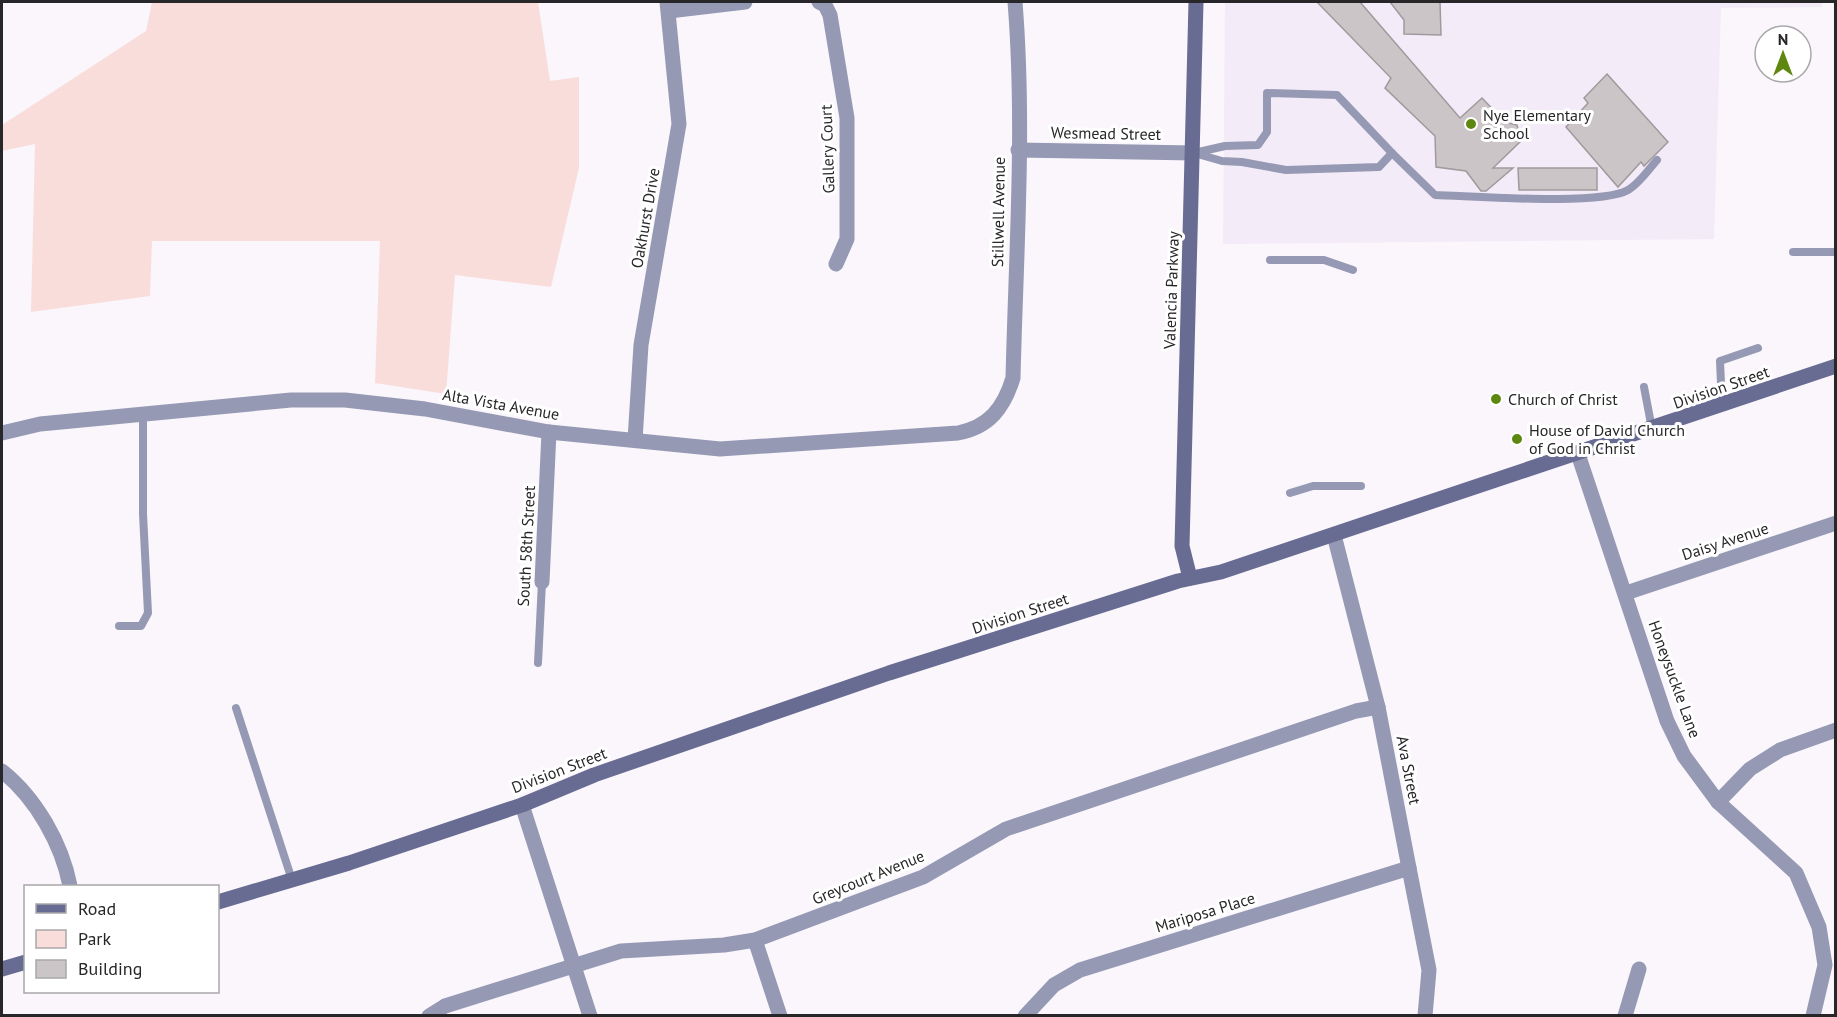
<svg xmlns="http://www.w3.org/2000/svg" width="1837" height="1017" font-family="'PT Sans',sans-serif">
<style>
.built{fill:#f4ebf8}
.green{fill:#f9dddb}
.building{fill:#ccc5c8;stroke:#a09a9c;stroke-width:1.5}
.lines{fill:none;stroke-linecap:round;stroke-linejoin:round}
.lane{stroke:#9699b4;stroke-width:8}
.street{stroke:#9699b4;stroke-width:15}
.secondary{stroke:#696c92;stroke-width:15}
.poi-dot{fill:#5e8710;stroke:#fff;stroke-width:2}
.labels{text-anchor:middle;stroke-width:6;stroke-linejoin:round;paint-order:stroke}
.poi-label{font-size:16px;fill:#272628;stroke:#fff;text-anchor:start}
.street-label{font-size:16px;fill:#272628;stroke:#fff}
</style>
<rect width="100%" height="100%" fill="#faf6fc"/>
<polygon class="built" points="1225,2 1822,2 1822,7 1721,8 1714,239 1223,244"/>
<polygon class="green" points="152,2 538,2 550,81 579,77 579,168 551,287 455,275 446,394 375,383 380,241 152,241 150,296 31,312 35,144 2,151 2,125 146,31"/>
<g class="building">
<polygon points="1317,2 1360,2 1460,118 1482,98 1505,122 1517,125 1521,141 1493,168 1513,168 1486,191 1481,191 1466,171 1436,167 1435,136 1385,88 1391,78"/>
<polygon points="1390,2 1440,2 1441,35 1404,34 1404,20"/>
<polygon points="1607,74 1668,142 1644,166 1641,162 1618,187 1566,127 1588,103 1584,98"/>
<polygon points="1518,168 1597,168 1597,190 1519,190"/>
</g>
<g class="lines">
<g class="lane">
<polygon points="1267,93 1337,95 1392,153 1379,167 1286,170 1242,162 1222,161 1194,153 1225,146 1258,145 1267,132"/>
<path d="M1392,153L1435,195C1474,196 1600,206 1628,190C1639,184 1649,169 1657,160"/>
<polyline points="1793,252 1836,252"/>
<polyline points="1270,260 1324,260 1353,270"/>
<polyline points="1644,387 1652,429"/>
<polyline points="1722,406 1720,361 1758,348"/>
<polyline points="1290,493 1313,486 1361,486"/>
<polyline points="119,626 141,626 148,613 143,514 143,414"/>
<polyline points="538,663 542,582"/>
<polyline points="236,708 292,880"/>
</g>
<g class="street">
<polyline points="819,2 825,5 830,15 847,118 847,239 836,264"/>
<polyline points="669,11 745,2"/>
<polyline points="1018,150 1194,153"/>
<path d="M2,433L40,424L291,400H345L425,409L549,432L720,449L958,433C989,427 1004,408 1013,378C1016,253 1025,126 1015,2"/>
<polyline points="635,440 641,345 679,124 667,2"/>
<polyline points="1578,454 1667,721 1684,756 1718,802 1796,873 1819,927 1825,965 1813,1016"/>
<polyline points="1334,535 1378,707 1409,868 1429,970 1425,1016"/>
<polyline points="542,582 549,432"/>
<polyline points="1626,593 1836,523"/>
<path d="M2,771C36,798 62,844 70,886"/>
<polyline points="1718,802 1750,769 1780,750 1836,730"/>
<polyline points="522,805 590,1016"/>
<polyline points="755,940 780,1016"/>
<polyline points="429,1016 445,1006 621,951 724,945 755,940 923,877 1006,829 1356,711 1378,707"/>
<polyline points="1025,1016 1054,985 1080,970 1409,868"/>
<polyline points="1625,1016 1639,969"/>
</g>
<g class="secondary">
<polyline points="1190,578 1182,546 1196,2"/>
<polyline points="218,902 349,863 522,805 594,775 889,673 1178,581 1221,572 1836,366"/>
<polyline points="2,969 26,962"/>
</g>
</g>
<g class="poi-dot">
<circle cx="1471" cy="124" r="6"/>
<circle cx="1496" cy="399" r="6"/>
<circle cx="1517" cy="439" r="6"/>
</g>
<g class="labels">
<g class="poi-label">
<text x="1483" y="121">Nye Elementary<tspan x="1483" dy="18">School</tspan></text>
<text x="1508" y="405">Church of Christ</text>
<text x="1529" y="436">House of David Church<tspan x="1529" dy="18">of God in Christ</tspan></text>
</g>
<g class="street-label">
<text transform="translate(1106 133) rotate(1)" y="6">Wesmead Street</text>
<text transform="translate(827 149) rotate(-92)" y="6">Gallery Court</text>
<text transform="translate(998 212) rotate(-89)" y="6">Stillwell Avenue</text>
<text transform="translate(645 218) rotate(-80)" y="6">Oakhurst Drive</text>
<text transform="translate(1171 290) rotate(-88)" y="6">Valencia Parkway</text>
<text transform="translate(1721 387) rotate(-19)" y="6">Division Street</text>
<text transform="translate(501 404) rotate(10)" y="6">Alta Vista Avenue</text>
<text transform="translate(1725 541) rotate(-18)" y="6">Daisy Avenue</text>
<text transform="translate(526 546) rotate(-87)" y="6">South 58th Street</text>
<text transform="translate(1020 613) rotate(-18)" y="6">Division Street</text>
<text transform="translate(1675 679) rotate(70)" y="6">Honeysuckle Lane</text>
<text transform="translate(559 770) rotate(-21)" y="6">Division Street</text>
<text transform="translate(1409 770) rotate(79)" y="6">Ava Street</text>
<text transform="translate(868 877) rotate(-22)" y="6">Greycourt Avenue</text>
<text transform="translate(1205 912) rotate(-17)" y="6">Mariposa Place</text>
</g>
</g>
<rect width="1837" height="1017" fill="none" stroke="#272628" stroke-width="6"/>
<rect x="24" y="885" width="195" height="108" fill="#ffffff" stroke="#a9a8a9" stroke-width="1.5"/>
<rect x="36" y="904" width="30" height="9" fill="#696c92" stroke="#a9a8a9" stroke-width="1.5"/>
<text x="78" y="915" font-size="18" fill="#272628">Road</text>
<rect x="36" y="930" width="30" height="18" fill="#f9dddb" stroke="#a9a8a9" stroke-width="1.5"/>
<text x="78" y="945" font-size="18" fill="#272628">Park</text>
<rect x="36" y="960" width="30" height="18" fill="#ccc5c8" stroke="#a9a8a9" stroke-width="1.5"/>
<text x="78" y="975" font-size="18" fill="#272628">Building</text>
<g transform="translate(1783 54)"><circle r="28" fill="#ffffff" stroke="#a9a8a9" stroke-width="1.5"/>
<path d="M0-4.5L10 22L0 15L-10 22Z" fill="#5e8710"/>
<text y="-9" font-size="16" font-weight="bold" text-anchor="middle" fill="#272628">N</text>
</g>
</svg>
